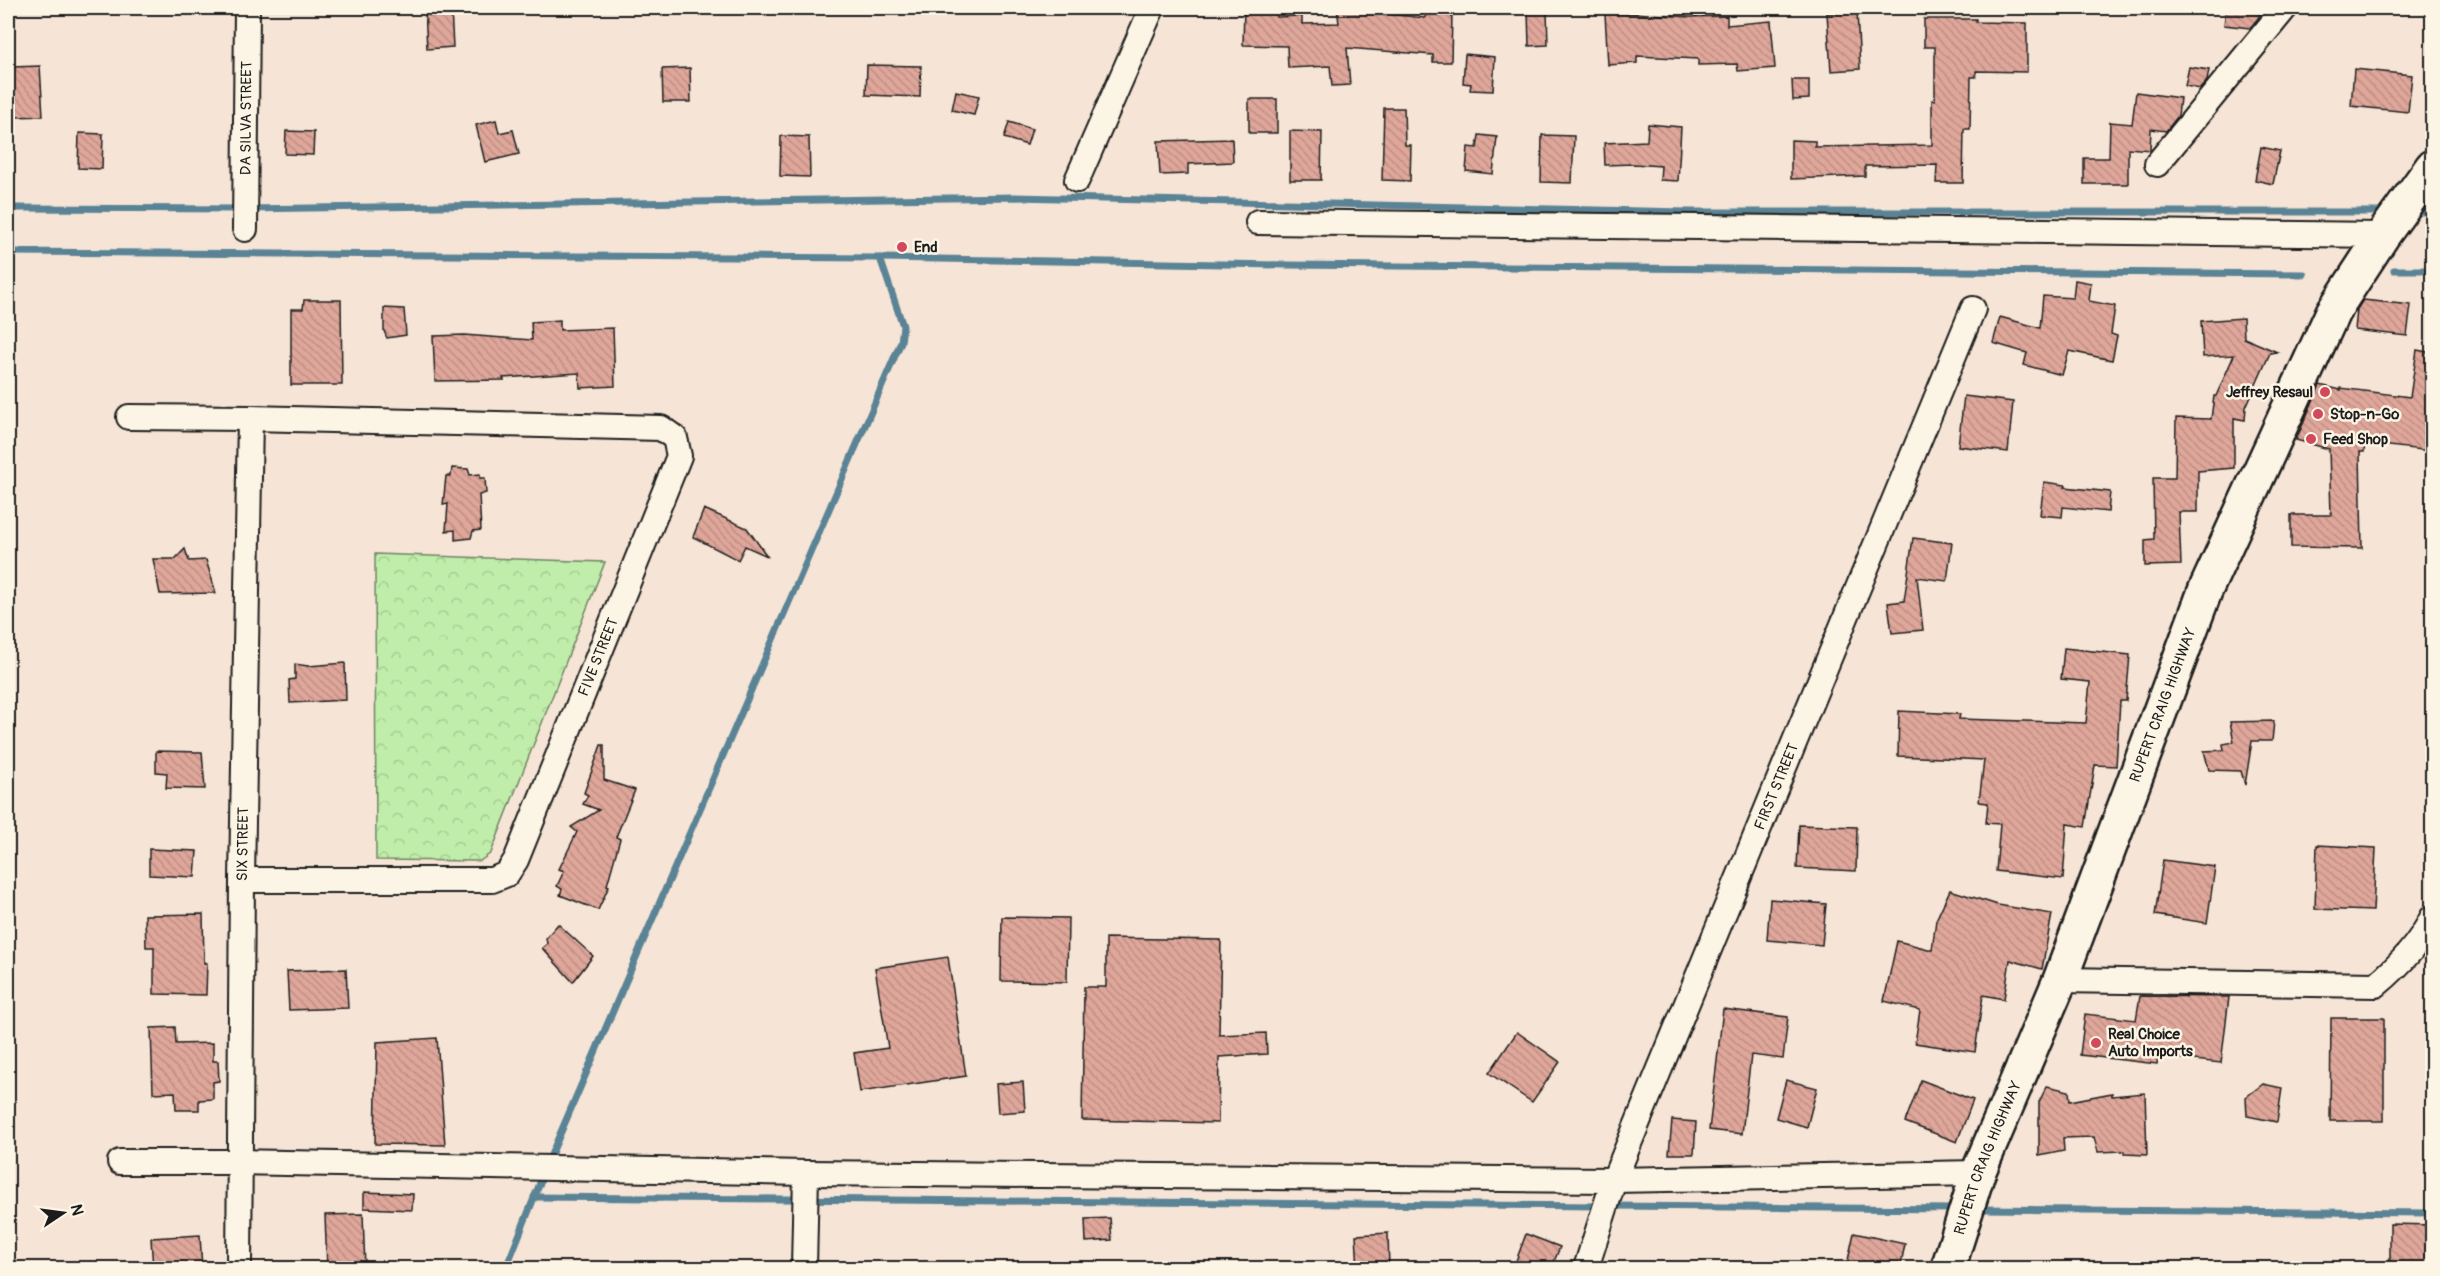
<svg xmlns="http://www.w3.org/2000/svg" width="2440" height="1276" font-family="Pangolin,sans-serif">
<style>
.forest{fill:url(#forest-crowns);stroke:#6e8463;stroke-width:1.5}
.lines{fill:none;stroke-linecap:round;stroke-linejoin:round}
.stream{stroke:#5a8395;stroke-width:7}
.building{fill:url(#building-back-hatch);stroke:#1c1c1c;stroke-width:1.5}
.street-casing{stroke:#1c1c1c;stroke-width:28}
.primary-casing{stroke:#1c1c1c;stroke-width:38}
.street{stroke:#fcf5e5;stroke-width:24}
.primary{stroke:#fcf5e5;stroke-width:33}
.poi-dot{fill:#d1495b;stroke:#fcf5e5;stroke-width:2}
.labels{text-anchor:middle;stroke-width:5;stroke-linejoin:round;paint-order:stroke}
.street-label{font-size:15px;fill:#1c1c1c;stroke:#fcf5e5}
.poi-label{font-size:15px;font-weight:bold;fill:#1c1c1c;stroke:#fcf5e5;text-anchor:start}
</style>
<defs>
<pattern id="forest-crowns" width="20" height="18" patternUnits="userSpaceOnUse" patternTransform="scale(1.5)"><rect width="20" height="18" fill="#c0edaa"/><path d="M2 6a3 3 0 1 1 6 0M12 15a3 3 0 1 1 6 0" fill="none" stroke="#a4cb92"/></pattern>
<pattern id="building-back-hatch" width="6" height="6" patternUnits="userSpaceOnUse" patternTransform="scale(1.5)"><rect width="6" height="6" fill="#dfa69a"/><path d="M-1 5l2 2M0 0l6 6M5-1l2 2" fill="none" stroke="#bf8e84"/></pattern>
</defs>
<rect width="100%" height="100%" fill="#f6e5d6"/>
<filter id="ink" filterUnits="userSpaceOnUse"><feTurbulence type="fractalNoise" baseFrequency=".0167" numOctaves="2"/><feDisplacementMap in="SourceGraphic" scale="12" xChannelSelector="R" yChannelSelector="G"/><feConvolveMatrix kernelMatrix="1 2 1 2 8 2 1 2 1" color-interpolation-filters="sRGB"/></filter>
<g filter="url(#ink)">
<polygon class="forest" points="375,554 605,562 491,853 480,861 376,860"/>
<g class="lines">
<g class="stream">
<polyline points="8,208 245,209 1015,197 1688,212 2387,212"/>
<polyline points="2413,212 2432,212"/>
<polyline points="8,252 880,258 1286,265 2304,274"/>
<polyline points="2394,270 2432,270"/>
<polyline points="548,1162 901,342 903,326 880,258"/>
<polyline points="534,1197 1600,1206"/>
<polyline points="1611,1206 1957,1209"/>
<polyline points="1977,1209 2432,1213"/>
<polyline points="506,1268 544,1173"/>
</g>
</g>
<g class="building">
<polygon points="1244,8 1277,9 1276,17 1302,16 1302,24 1339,23 1337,8 1360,8 1360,11 1425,18 1426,12 1452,13 1451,62 1433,62 1433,55 1347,48 1350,85 1332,86 1330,66 1288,68 1287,46 1243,45"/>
<polygon points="2226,8 2260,8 2259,17 2250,28 2224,25"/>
<polygon points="451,9 453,47 427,49 425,10"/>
<polygon points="1528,11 1547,11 1548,45 1529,46"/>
<polygon points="1857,12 1860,69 1831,71 1827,13"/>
<polygon points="1634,13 1690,17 1727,16 1727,25 1771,21 1775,68 1738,71 1737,64 1698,65 1698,59 1637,56 1637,63 1608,65 1605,14"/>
<polygon points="1924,19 1976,19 1976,22 2027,23 2027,72 1976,71 1976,77 1971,77 1970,129 1964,129 1963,183 1936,183 1937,165 1865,166 1865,176 1791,179 1791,140 1815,141 1815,147 1932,145 1932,100 1935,100 1935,47 1924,47"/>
<polygon points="1465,54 1495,57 1493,91 1470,90 1471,84 1463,83"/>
<polygon points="867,65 921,66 920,97 866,95"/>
<polygon points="40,66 43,116 15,117 12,67"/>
<polygon points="2189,67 2209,70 2207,81 2200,89 2185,86"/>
<polygon points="690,68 691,102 663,102 662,69"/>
<polygon points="2354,69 2412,75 2408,112 2351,106"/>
<polygon points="1792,80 1809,80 1809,99 1793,100"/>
<polygon points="956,91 979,96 974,115 952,110"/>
<polygon points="2136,92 2180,98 2178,116 2166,131 2151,129 2150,150 2128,148 2128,184 2084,184 2084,158 2109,158 2110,122 2132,124"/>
<rect x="1249" y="99" width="28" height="34"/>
<polygon points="1384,108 1404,108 1405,145 1411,145 1410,181 1382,180"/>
<polygon points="496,120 499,133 513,130 519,154 485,162 476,125"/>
<polygon points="1009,122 1032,129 1027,145 1004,138"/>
<polygon points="1648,124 1681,127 1678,181 1660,180 1661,166 1633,164 1605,165 1604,143 1647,141"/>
<polygon points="286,131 314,132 313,155 285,154"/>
<polygon points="1290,131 1322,132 1321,180 1290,180"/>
<polygon points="79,133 103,134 102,169 78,168"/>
<polygon points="1479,135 1497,137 1493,174 1466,171 1468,147 1477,148"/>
<polygon points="1542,135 1574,136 1572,183 1541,182"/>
<polygon points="781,136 809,137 810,177 780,176"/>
<polygon points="1232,139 1233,162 1188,164 1188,174 1160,175 1158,141"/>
<polygon points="2261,147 2280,151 2273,184 2255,180"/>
<polygon points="2075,280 2091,283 2089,301 2115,306 2111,334 2117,336 2112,360 2069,351 2062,375 2024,365 2027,353 1993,343 2000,317 2040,328 2043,296 2073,298"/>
<polygon points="304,300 341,300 342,385 291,385 291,309 303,309"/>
<polygon points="2363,300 2411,305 2407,336 2355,330 2357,309"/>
<polygon points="384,308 404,309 406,335 387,338 384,331"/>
<polygon points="2243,318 2244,338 2277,352 2270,353 2246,407 2245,420 2234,418 2234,468 2198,471 2198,512 2179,512 2181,565 2145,566 2145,540 2154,539 2153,478 2175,478 2176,418 2211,419 2214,396 2216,396 2234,355 2203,357 2201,321"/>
<polygon points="560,320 560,330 613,328 615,386 580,388 579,373 503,378 504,380 435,381 433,336 464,335 532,340 531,322"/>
<polygon points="2417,350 2433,353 2430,451 2365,443 2364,452 2360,452 2362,548 2291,547 2291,515 2331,515 2329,449 2296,440 2320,385 2341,390 2341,388 2410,397"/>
<polygon points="1964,396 2013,402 2008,452 1958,446"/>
<polygon points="452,468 468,469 470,475 480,474 480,478 485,478 486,493 479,495 481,530 473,531 471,538 455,540 455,530 446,531 448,504 443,505 446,476 451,476"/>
<polygon points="2044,482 2066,485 2065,487 2110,492 2108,512 2063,507 2062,517 2040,515"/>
<polygon points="704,509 747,528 767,556 745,546 738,560 693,537"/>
<polygon points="1913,538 1952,543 1947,581 1917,577 1923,630 1892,633 1888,603 1904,601"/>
<polygon points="185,549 189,561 206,560 216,593 160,594 153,559 175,559"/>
<polygon points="2064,648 2130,655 2126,701 2120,701 2116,766 2095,765 2085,827 2067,824 2063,879 1996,871 2000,824 1986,823 1988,803 1979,802 1984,760 1898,756 1899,711 1960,714 1959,719 2086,723 2090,682 2061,679"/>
<polygon points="345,663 346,700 290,703 289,680 295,679 295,664 308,666"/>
<polygon points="2274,721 2272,741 2252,741 2245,785 2241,771 2209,770 2204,751 2224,750 2223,744 2234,742 2230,722"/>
<polygon points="601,745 604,745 604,780 635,790 616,837 620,839 607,885 609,886 598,910 560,895 562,889 557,886 564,871 559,869 577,832 571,827 599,810 583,804 588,795 584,793"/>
<polygon points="156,751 202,752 205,789 166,788 167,773 156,772"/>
<polygon points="1799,825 1857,827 1856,871 1797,868"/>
<polygon points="2317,845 2376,848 2373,911 2315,909"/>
<polygon points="149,849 197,851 195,877 149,875"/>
<polygon points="2163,860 2215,867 2207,923 2155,915"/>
<polygon points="1950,890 1998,905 2052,914 2042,969 2010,960 2004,999 1983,995 1975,1052 1915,1043 1920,1010 1884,1001 1897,941 1932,950 1936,920"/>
<polygon points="1770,899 1826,904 1822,945 1767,940"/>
<polygon points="203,914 204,963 207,963 206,995 154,994 154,947 146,947 145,915"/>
<polygon points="1002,917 1068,918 1067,982 1001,981"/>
<polygon points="558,924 593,956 573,982 542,948 547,944 546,938"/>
<polygon points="1106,938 1221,940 1219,1035 1266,1033 1267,1054 1219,1057 1218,1123 1082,1120 1084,987 1106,987"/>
<polygon points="948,957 966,1076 860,1092 854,1053 888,1048 875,968"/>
<polygon points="346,969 348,1008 289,1010 287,971"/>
<polygon points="2140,996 2229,997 2221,1063 2158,1056 2157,1064 2080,1055 2085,1014 2136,1020"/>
<polygon points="1723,1009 1788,1017 1783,1059 1751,1055 1742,1134 1709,1130"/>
<polygon points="2331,1018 2384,1018 2384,1121 2330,1121"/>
<polygon points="175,1027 176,1044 213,1043 213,1061 218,1061 219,1081 213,1082 213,1099 199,1100 199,1110 176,1110 175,1092 153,1093 151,1028"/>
<polygon points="1517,1032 1560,1062 1532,1102 1489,1073"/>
<polygon points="437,1038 445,1145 375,1144 377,1042"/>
<polygon points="1786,1080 1817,1088 1807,1127 1776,1118"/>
<polygon points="1921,1080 1973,1100 1957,1142 1905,1122"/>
<polygon points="1023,1082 1025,1111 998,1113 996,1084"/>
<polygon points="2263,1084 2282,1088 2277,1122 2247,1116 2246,1097"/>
<polygon points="2047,1086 2069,1091 2070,1101 2112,1093 2112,1096 2145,1093 2147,1155 2124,1154 2124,1151 2098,1152 2094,1137 2063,1138 2064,1151 2039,1156 2039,1102"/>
<polygon points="1672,1120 1696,1122 1694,1154 1669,1154"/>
<polygon points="364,1192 413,1194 412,1210 364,1208"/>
<polygon points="363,1214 365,1269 327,1269 325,1215"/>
<polygon points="1110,1218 1112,1240 1086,1242 1085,1219"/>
<polygon points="2390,1224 2433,1225 2433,1269 2390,1269"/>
<polygon points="1388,1233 1389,1269 1358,1269 1356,1235"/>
<polygon points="1854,1233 1905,1244 1900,1269 1846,1269"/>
<polygon points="1526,1234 1560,1247 1551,1269 1513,1269"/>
<polygon points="200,1235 202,1269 153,1269 151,1238"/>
</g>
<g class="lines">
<g class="street-casing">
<g id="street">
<polyline points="2157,164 2285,8"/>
<polyline points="1077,180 1152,8"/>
<polyline points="1258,222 2383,235"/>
<path id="s1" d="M245,229L247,8"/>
<polyline points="129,417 250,418 661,428 675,438 679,456 516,860 507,874 492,880 242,880"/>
<path d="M2060,980L2376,985C2399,966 2419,945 2432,918"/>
<polyline points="120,1162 240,1162 806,1173 1614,1180 1978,1173"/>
<path id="s2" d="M239,1268L242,880L250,418"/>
<polyline points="804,1268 806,1173"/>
<path id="s3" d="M1586,1268L1614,1180L1973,309"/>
</g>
</g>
<g class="primary-casing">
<g id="primary">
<path id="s4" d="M1948,1268L1978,1173L2060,980L2205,591L2333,312L2383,235L2432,167"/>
</g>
</g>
<use href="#street" class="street"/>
<use href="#primary" class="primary"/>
</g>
</g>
<g class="poi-dot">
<circle cx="902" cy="247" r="6"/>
<circle cx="2325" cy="392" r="6"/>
<circle cx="2318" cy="414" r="6"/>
<circle cx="2311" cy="439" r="6"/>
<circle cx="2096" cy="1043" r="6"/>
</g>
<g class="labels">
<g class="street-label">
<text dy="5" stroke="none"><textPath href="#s1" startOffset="111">DA SILVA STREET</textPath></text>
<text transform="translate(598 657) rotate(-68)" y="5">FIVE STREET</text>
<text dy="5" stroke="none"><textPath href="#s4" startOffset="603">RUPERT CRAIG HIGHWAY</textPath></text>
<text dy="5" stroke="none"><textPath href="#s3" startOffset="518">FIRST STREET</textPath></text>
<text dy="5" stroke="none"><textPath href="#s2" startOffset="424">SIX STREET</textPath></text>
<text dy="5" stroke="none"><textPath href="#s4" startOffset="117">RUPERT CRAIG HIGHWAY</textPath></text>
</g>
<g class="poi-label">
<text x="914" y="252">End</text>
<text x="2313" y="397" text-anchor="end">Jeffrey Resaul</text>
<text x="2330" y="419">Stop-n-Go</text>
<text x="2323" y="444">Feed Shop</text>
<text x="2108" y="1039">Real Choice<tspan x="2108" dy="17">Auto Imports</tspan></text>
</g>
</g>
<rect width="2440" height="1276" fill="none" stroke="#fcf5e5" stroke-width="30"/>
<rect x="15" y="15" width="2410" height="1246" fill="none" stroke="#1c1c1c" stroke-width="2" filter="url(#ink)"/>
<g transform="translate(63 1213) rotate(77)" stroke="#fcf5e5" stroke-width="4.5" paint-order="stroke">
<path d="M0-4.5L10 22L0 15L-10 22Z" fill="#1c1c1c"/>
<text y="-9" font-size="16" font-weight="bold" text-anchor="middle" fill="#1c1c1c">N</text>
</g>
</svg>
